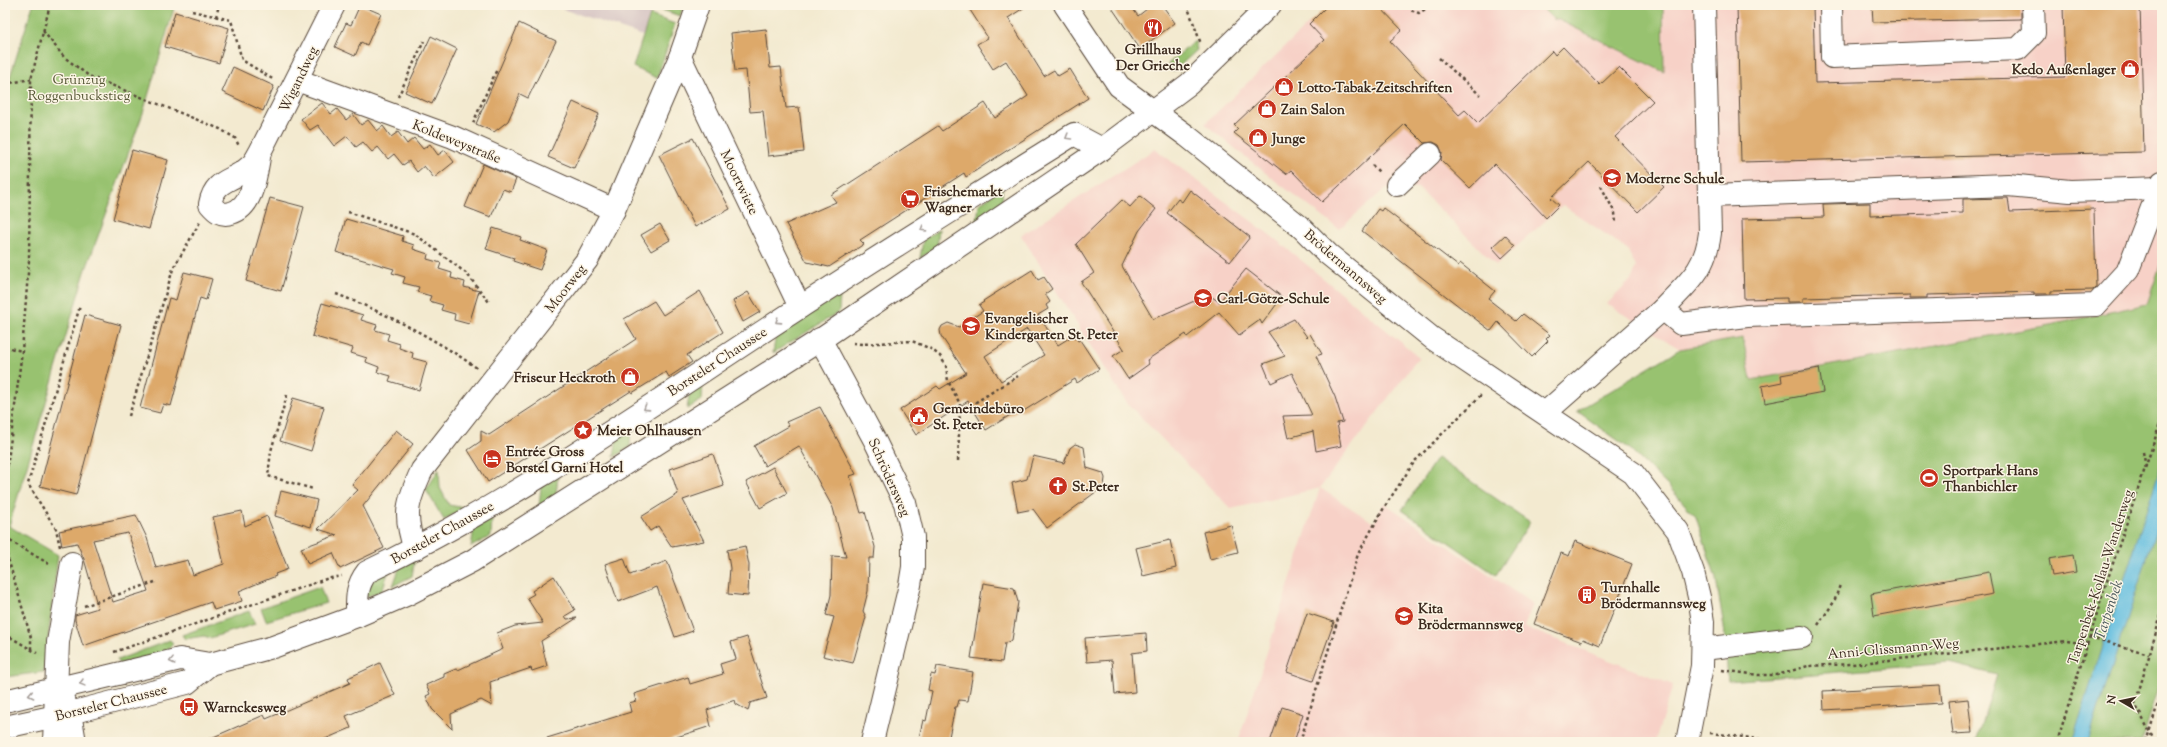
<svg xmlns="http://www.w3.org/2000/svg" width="2167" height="747" font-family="'Sorts Mill Goudy',serif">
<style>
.built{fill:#f7d1c7}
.industrial{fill:#d2bfc0}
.green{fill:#98c26f;stroke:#6a7646}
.water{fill:#62bee0;stroke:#4e747f}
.building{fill:#dda96b;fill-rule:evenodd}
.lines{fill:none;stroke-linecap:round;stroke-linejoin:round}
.minor-casing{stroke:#574739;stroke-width:24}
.major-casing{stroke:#574739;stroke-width:24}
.path{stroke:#574739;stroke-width:2.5;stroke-dasharray:3 3;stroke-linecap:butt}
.minor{stroke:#fff;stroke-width:22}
.major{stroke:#fff;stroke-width:22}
.oneway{stroke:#a79f9a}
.labels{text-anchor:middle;stroke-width:3;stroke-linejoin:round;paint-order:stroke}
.poi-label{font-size:14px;font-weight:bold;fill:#3b2a1e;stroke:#fcf5e5;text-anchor:start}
.park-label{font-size:14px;fill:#575836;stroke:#fcf5e5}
.street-label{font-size:14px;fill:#3b2a1e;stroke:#fcf5e5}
.water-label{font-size:15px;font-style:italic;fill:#475658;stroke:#fcf5e5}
</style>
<rect width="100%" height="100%" fill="#fcf5e5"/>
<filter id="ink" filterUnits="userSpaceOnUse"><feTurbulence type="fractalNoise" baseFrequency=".025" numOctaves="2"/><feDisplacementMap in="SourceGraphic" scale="8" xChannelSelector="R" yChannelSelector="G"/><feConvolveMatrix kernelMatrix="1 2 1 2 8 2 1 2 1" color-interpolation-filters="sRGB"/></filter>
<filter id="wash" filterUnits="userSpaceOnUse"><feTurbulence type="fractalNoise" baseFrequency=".012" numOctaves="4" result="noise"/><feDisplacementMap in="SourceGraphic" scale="16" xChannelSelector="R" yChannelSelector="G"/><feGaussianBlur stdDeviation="0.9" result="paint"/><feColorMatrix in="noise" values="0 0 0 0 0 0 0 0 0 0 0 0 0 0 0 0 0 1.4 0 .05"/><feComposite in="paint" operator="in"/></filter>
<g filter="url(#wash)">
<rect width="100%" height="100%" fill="#f3ead0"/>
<g class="built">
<polygon points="1328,5 1539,5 1553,19 1559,20 1664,72 1663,5 2162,5 2162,260 2148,304 2055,324 1751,380 1743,338 1680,349 1607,304 1632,279 1636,267 1627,249 1563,205 1496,265 1418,188 1386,188 1339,229 1273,179 1205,124"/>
<polygon points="1155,149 1274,238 1419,357 1320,488 1374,523 1384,503 1533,604 1524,627 1673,685 1655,742 1238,742 1320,488 1231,509 1126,402 1021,235"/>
</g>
<polygon class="industrial" points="564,5 653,5 643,36 563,9"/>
<g class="green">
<polygon points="33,5 175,5 143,113 85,272 9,526 58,555 44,672 5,677 5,92"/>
<polygon points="653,5 684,5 680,16 653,7"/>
<polygon points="1539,5 1663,5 1664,72 1559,20 1553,19"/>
<polygon points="650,15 675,24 657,78 633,67"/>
<polygon points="1195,41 1197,50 1173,72 1168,64"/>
<polygon points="1002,188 1003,205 977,222 979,204"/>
<polygon points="939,229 937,247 920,258 923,240"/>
<polygon points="2162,260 2162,677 2142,742 1976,742 1997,675 1950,663 1728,681 1724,627 1716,579 1696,517 1670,488 1630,449 1577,411 1680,349 1743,338 1751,380 2055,324 2147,304"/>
<polygon points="840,295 839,312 773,353 776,333"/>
<polygon points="703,379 702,400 687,409 690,388"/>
<polygon points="631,427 630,447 614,457 617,436"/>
<polygon points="1437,458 1530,522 1496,575 1402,510"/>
<polygon points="439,469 440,488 449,505 465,508 444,520 426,490"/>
<polygon points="558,476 556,494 539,506 541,487"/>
<polygon points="492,518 491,536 471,547 474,528"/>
<polygon points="415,558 412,576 393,586 400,566"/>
<polygon points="389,570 382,591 365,597 367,581"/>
<polygon points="320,587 326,603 266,621 261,608"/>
<polygon points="249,611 255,624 210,638 204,636 185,639 182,635"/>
<polygon points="170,640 173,643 165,653 119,664 117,660"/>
</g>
<polygon class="water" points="2162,462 2162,511 2088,742 2072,742"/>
<g id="blocks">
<g class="building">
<polygon points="360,5 381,14 367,45 361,42 355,56 335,47 346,23 351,25"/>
<polygon points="978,5 1028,5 1008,18 1044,76 1054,70 1058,76 1070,69 1088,98 966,177 964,173 860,240 864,244 829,267 807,262 786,224 836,202 831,195 938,126 942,131 985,103 995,118 1028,96 1006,61 993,69 977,44 988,38 970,10"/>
<polygon points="1110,5 1130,5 1138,16 1152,5 1162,5 1175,23 1140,49"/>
<polygon points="1328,5 1378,5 1402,30 1390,41 1459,115 1465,110 1478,123 1552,51 1555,55 1563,47 1600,85 1619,67 1653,101 1615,137 1664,187 1638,212 1589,162 1551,198 1559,205 1546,218 1495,164 1470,188 1441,160 1442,152 1439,145 1433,142 1424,143 1405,124 1322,202 1291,170 1286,174 1234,133 1238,129 1234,125 1324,40 1309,24"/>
<polygon points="1737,5 1813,5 1815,83 2065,77 2063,5 2140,5 2144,152 1741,162"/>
<polygon points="1872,5 2021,5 2021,19 1873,22"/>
<polygon points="175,12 229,28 219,63 165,47"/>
<polygon points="519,23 556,41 528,98 520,94 508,121 494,132 476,124"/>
<polygon points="766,29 770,68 781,67 786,108 799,107 804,152 768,156 763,111 750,112 746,70 735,71 731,33"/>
<polygon points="431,36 457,49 432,104 405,92"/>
<polygon points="233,67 274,86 263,111 222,92"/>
<polygon points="573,102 599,114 574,168 548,157"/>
<polygon points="322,103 331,114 337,109 346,120 353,114 361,125 368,120 377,131 383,126 391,137 398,132 407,144 414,138 423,149 430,144 438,155 445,150 454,162 434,178 424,166 417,172 409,161 403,165 394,154 388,159 378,147 372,152 363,142 356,147 347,136 334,146 318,125 310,130 301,119"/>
<polygon points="693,138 730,209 695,227 659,155"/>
<polygon points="132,150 168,160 149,229 113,219"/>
<polygon points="483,164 516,179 511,192 503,189 491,217 465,207"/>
<polygon points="1190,190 1250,237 1230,262 1167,213 1178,199 1182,202"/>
<polygon points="1140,196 1156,209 1139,231 1122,266 1153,319 1199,299 1204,291 1219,302 1246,269 1282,297 1262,324 1260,320 1239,335 1219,312 1187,337 1186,334 1147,360 1149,364 1128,379 1113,356 1124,349 1081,282 1094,273 1076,244 1122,200 1130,207"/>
<polygon points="270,198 304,207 281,291 246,281"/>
<polygon points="2008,198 2010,212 2094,209 2096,287 2093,290 2051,291 2051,294 2034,294 2034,292 1927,295 1927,298 1910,298 1910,295 1803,298 1803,302 1787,302 1787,298 1744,299 1742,219 1824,217 1823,204 1870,203 1870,216 1963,213 1963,199"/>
<polygon points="1383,208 1458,266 1460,263 1495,291 1488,299 1516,321 1523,314 1550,335 1546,339 1548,341 1532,357 1498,322 1491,331 1362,231 1378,209 1381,211"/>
<polygon points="346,219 403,236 402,241 414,245 413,249 428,254 427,259 441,263 439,269 452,273 451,278 465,282 464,287 479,291 469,324 454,320 455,314 441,310 443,305 429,301 431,296 417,292 419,287 403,283 405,277 392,273 394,269 336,252"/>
<polygon points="660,224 670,240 651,251 641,235"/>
<polygon points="493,228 521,237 520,240 547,250 540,270 513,261 514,258 486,249"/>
<polygon points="1505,235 1515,246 1502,258 1492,247"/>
<path d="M1032,270L1038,280L1044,277L1052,289L1045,294L1050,302L1046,305L1048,309L1038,315L1058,345L1074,335L1078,341L1080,340L1099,369L1077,383L1075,379L1022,412L1020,409L986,430L968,401L916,435L900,410L937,386L940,389L966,373L941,336L940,330L942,326L948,323L959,327L983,311L979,305L984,302L983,301ZM1027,329L1044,355L1001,381L985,356Z"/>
<polygon points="184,272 212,279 206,300 200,298 171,406 163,404 160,413 140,408 169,298 176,300"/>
<polygon points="700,291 723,332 687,355 692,362 669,377 666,372 632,393 631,391 488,482 468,450 481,441 481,431 489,435 636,339 624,319 654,301 663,315"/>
<polygon points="748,292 760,312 743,322 733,301"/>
<polygon points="322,303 363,315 361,320 377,325 375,330 389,334 387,340 400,344 399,348 413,353 412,358 427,362 419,390 389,381 391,376 377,372 379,367 366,362 367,358 351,353 353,348 312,336"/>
<polygon points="85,315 121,325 76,495 40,486"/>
<polygon points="1294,319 1307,337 1310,334 1322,354 1316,356 1335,397 1343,422 1337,423 1341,446 1316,451 1313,431 1288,438 1283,416 1312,415 1292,373 1271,383 1263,364 1285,356 1268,332"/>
<polygon points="1819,368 1823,392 1765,403 1762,386 1782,382 1781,375"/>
<polygon points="293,398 324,407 311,451 280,441"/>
<polygon points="820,407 856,474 850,476 861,513 865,512 875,547 874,558 869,558 868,591 863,611 866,617 853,663 823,656 834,617 826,615 831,595 832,556 846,557 833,508 799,446 765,466 754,446 789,426 786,422"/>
<polygon points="396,430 413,444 363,506 384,548 340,569 333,553 308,564 301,548 337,535 318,529 358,490 352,485"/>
<polygon points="1075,444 1084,447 1087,468 1103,473 1105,478 1104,486 1047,528 1033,509 1018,512 1012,483 1027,479 1033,456 1064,463 1070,448"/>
<polygon points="713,454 724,486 683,500 704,541 672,547 658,526 650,531 641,517 678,494 670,469"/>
<polygon points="773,467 787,493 760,508 746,482"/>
<polygon points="281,491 317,500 311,527 275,516"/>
<path d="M242,511L245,526L267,516L288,569L275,574L276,576L239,591L242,601L214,610L211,602L83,646L75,620V615L98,608L84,559L77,543L62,546L59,531L136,515L147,538L156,568L188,560L193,575L224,564L213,517ZM128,533L148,591L113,602L93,540Z"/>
<polygon points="1231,525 1238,552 1210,559 1203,532"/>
<polygon points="1170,540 1176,568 1143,576 1136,548"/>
<polygon points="1575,541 1632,564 1600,646 1583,639 1582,642 1534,624 1561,553 1569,556"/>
<polygon points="745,546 749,565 748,596 728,594 730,568 727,550"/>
<polygon points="2073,555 2076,572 2052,576 2049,559"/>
<polygon points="624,558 630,575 667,561 693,631 675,637 657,587 618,602 605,564"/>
<polygon points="1989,572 1993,594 1874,616 1871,594"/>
<polygon points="554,576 575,610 565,616 567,619 577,618 541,641 547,666 532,671 531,668 490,682 492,706 481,700 451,714 452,729 432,709 426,696 430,694 426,685 444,677 444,674 456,669 458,670 503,649 497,633 515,626 543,623 527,598 534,594 532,591"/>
<polygon points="983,583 1014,588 1018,602 1012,640 1005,643 1002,662 971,658"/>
<polygon points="1307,613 1334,622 1313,681 1287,672"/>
<polygon points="1146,633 1147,651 1132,653 1135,692 1115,694 1112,660 1087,662 1085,638"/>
<polygon points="747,637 767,698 750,703 748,711 736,704 735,700 707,710 711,726 661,742 547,742 547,738 631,712 629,703 636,701 634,694 688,677 690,684 723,674 720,664 736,659 731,642"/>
<polygon points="380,663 395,695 346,716 351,728 318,742 202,742 264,715 266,719 350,683 348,678"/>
<polygon points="937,666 973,672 968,701 959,700 957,707 955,707 948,742 918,742 923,720 926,721 932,691 928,690 931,674 935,675"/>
<polygon points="1940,685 1942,703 1824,710 1823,691"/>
<polygon points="1968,699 1972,733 1953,734 1949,701"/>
<polygon points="1282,707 1303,714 1294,742 1270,742"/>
</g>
</g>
</g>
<g filter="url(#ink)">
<use href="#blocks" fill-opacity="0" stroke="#574739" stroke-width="1"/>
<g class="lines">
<g class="minor-casing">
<g id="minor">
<polyline points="1065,5 1119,86 1187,136 1303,229 1328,254 1432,338 1633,473 1678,531 1693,572 1699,597 1703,622 1702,666 1687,742"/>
<path d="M1704,5L1710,233C1705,272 1688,282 1663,309L1681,324L1747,316L2096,305L2128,270L2162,182"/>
<polyline points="1831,5 1832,57 2018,49 2034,33 2033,5"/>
<polyline points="680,57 800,307"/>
<polyline points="297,80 453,137 614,210"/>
<path d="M260,152C256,172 254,207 231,213C221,216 216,211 210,204C215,178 233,182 249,167C254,164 257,157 260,152L334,5"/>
<polyline points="1397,185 1430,154"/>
<polyline points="1709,196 2008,185 2070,191 2160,188"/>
<polyline points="820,339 874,439 905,503 913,537 913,567 910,585 872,742"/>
<polyline points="1545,413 1663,309"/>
<path d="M415,549C403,515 407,502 422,470L587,260L614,210L680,57L698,5"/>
<path d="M357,616C357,598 356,586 367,572C503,507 627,421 753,338C859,268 967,201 1074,134L1102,149"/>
<polyline points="1703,649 1802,637"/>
<polyline points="61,696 70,713 75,742"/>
<polyline points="54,742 58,642 72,563"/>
</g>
</g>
<g class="major-casing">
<g id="major">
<polyline points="5,701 180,659 210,664"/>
<polyline points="5,727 70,713 187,683 210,664 273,647 357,616 406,595 472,561 823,338 1102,149 1189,84 1270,5"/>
</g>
</g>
<g class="path">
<polyline points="1187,5 1201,44"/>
<polyline points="1408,5 1413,11 1419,13 1432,5"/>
<polyline points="192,11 231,20 242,60 274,80"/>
<polyline points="216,17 219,5"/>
<polyline points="43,31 64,57 89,76 220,129 235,138 239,146"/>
<polyline points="1439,58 1480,95"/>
<polyline points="5,84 31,79"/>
<polyline points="398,97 424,41"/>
<polyline points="473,123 497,69"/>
<polyline points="1372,165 1380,173"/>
<polyline points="1601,186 1615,213 1616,223"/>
<polyline points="348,212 415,234 467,274 489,302"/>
<path d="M336,294C384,312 434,338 477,368"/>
<polyline points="853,343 862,344 912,341 931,349 940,356 946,366 948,381 960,404 958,462"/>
<polyline points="5,347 22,351"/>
<polyline points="287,395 271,451 268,476 313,489"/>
<polyline points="960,412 1018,376"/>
<polyline points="129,416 173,269 200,222"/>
<polyline points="2143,452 2146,467"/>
<polyline points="5,484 22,351 29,260 31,79 50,5"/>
<polyline points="5,538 51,565"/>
<polyline points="60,547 56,529 28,484 80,306"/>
<polyline points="5,548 31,638 31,649"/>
<polyline points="84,606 155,582"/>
<polyline points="1818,625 1834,602 1840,585"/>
<polyline points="5,634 37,653"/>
<polyline points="2090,637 2149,654"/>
<polyline points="114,652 326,579 342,576"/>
<polyline points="1722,670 1758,675 1777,675 1808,666 1852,664 2067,641 2088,644"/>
<polyline points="1710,733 1784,742"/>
<polyline points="1300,742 1358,554 1385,506 1415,461 1481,395"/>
<polyline points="2057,742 2106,584 2162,418"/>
<polyline points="2146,742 2162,691"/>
<polyline points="2155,742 2135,704 2162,612"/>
</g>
<use href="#minor" class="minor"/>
<use href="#major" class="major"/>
</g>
<defs><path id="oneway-chevron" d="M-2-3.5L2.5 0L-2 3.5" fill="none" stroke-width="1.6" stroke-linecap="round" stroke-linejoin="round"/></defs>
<g class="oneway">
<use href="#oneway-chevron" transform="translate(1068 137) rotate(149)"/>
<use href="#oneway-chevron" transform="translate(923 229) rotate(148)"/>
<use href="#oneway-chevron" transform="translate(778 321) rotate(147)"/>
<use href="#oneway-chevron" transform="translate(646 408) rotate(147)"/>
<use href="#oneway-chevron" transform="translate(172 661) rotate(166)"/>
<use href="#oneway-chevron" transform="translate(82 683) rotate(165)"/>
<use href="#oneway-chevron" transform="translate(31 695) rotate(168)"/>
</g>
</g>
<defs>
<g id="restaurant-disc" transform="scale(1)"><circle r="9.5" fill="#c8321e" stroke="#fcf5e5"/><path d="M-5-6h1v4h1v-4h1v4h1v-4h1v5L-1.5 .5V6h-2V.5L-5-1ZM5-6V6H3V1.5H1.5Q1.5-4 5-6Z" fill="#fff"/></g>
<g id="shop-disc" transform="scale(1)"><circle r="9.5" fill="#c8321e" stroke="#fcf5e5"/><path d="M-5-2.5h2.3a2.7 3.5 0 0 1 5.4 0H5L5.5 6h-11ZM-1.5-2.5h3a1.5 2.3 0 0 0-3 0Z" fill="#fff"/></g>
<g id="school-disc" transform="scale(1)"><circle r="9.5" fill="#c8321e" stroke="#fcf5e5"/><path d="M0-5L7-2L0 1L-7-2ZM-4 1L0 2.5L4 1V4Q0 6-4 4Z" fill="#fff"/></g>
<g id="supermarket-disc" transform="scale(1)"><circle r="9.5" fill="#c8321e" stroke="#fcf5e5"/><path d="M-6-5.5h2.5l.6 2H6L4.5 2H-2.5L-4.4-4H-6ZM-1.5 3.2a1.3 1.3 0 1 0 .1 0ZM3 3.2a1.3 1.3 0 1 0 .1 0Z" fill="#fff"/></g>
<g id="civic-disc" transform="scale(1)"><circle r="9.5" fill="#c8321e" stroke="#fcf5e5"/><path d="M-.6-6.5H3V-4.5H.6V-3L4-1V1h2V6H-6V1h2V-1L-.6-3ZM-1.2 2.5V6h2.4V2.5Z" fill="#fff"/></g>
<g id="sight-disc" transform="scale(1)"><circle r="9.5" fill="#c8321e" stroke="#fcf5e5"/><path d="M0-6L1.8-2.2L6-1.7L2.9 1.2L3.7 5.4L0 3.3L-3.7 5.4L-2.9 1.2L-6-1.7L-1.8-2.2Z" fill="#fff"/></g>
<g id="hotel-disc" transform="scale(1)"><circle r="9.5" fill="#c8321e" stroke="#fcf5e5"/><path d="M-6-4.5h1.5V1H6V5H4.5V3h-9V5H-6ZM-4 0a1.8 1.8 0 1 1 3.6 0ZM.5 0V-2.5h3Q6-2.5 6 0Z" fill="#fff"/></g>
<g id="stadium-disc" transform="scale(1)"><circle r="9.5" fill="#c8321e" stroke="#fcf5e5"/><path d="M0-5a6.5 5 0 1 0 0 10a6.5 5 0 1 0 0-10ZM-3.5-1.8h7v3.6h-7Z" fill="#fff"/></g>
<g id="church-disc" transform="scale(1)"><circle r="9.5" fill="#c8321e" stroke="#fcf5e5"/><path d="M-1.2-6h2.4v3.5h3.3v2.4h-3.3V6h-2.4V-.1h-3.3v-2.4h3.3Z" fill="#fff"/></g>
<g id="building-disc" transform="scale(1)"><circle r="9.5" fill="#c8321e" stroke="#fcf5e5"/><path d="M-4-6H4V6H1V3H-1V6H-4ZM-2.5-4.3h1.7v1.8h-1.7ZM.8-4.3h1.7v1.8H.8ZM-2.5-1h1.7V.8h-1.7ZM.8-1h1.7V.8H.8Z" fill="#fff"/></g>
<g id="bus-disc" transform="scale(1)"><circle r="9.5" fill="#c8321e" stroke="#fcf5e5"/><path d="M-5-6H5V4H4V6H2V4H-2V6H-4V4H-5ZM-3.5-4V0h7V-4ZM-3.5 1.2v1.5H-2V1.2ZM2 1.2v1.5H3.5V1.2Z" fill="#fff"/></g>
</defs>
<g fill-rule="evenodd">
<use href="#restaurant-disc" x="1153" y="28"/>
<use href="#shop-disc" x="2130" y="69"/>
<use href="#shop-disc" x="1284" y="87"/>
<use href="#shop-disc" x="1267" y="109"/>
<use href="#shop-disc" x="1258" y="138"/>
<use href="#school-disc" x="1612" y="178"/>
<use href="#supermarket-disc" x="910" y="199"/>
<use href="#school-disc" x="1203" y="298"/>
<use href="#school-disc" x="971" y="326"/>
<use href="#shop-disc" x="630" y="377"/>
<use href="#civic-disc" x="919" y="416"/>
<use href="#sight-disc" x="583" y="430"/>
<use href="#hotel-disc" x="492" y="459"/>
<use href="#stadium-disc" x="1929" y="478"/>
<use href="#church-disc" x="1058" y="486"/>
<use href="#building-disc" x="1587" y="595"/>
<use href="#school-disc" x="1404" y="616"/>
<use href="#bus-disc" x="189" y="707"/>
</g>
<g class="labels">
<g class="poi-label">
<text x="1153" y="54" text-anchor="middle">Grillhaus<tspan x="1153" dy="16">Der Grieche</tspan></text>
<text x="2116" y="74" text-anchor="end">Kedo Außenlager</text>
<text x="1298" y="92">Lotto-Tabak-Zeitschriften</text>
<text x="1281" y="114">Zain Salon</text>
<text x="1272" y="143">Junge</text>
<text x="1626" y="183">Moderne Schule</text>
<text x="924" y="196">Frischemarkt<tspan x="924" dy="16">Wagner</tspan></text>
<text x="1217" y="303">Carl-Götze-Schule</text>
<text x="985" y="323">Evangelischer<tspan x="985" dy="16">Kindergarten St. Peter</tspan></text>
<text x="616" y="382" text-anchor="end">Friseur Heckroth</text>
<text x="933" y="413">Gemeindebüro<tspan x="933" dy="16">St. Peter</tspan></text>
<text x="597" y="435">Meier Ohlhausen</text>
<text x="506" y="456">Entrée Gross<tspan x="506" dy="16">Borstel Garni Hotel</tspan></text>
<text x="1943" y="475">Sportpark Hans<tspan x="1943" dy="16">Thanbichler</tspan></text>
<text x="1072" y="491">St.Peter</text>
<text x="1601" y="592">Turnhalle<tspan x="1601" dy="16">Brödermannsweg</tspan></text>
<text x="1418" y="613">Kita<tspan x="1418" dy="16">Brödermannsweg</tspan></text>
<text x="203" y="712">Warnckesweg</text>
</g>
<g class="park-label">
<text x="79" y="84">Grünzug<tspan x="79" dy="16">Roggenbuckstieg</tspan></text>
</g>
<g class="street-label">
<text transform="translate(298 79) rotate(-64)" y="5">Wigandweg</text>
<text transform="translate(457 141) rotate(22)" y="5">Koldeweystraße</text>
<text transform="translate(740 182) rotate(64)" y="5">Moortwiete</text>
<text transform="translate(1346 266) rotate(41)" y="5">Brödermannsweg</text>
<text transform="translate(565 288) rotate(-52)" y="5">Moorweg</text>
<text transform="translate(717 361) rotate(-33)" y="5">Borsteler Chaussee</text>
<text transform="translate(890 477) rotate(66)" y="5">Schrödersweg</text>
<text transform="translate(442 532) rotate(-29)" y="5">Borsteler Chaussee</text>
<text transform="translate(2100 577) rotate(-72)" y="5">Tarpenbek-Kollau-Wanderweg</text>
<text transform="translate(1893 648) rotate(-5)" y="5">Anni-Glissmann-Weg</text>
<text transform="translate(111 702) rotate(-14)" y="5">Borsteler Chaussee</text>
</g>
<g class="water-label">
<text transform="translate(2108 610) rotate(-72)" y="5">Tarpenbek</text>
</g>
</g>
<rect width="2167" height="747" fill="none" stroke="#fcf5e5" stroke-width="20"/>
<g transform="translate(2121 701) rotate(279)" stroke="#fcf5e5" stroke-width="3" paint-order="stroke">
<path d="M0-3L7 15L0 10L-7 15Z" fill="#3b2a1e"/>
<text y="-6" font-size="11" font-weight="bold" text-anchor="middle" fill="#3b2a1e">N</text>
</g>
</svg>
